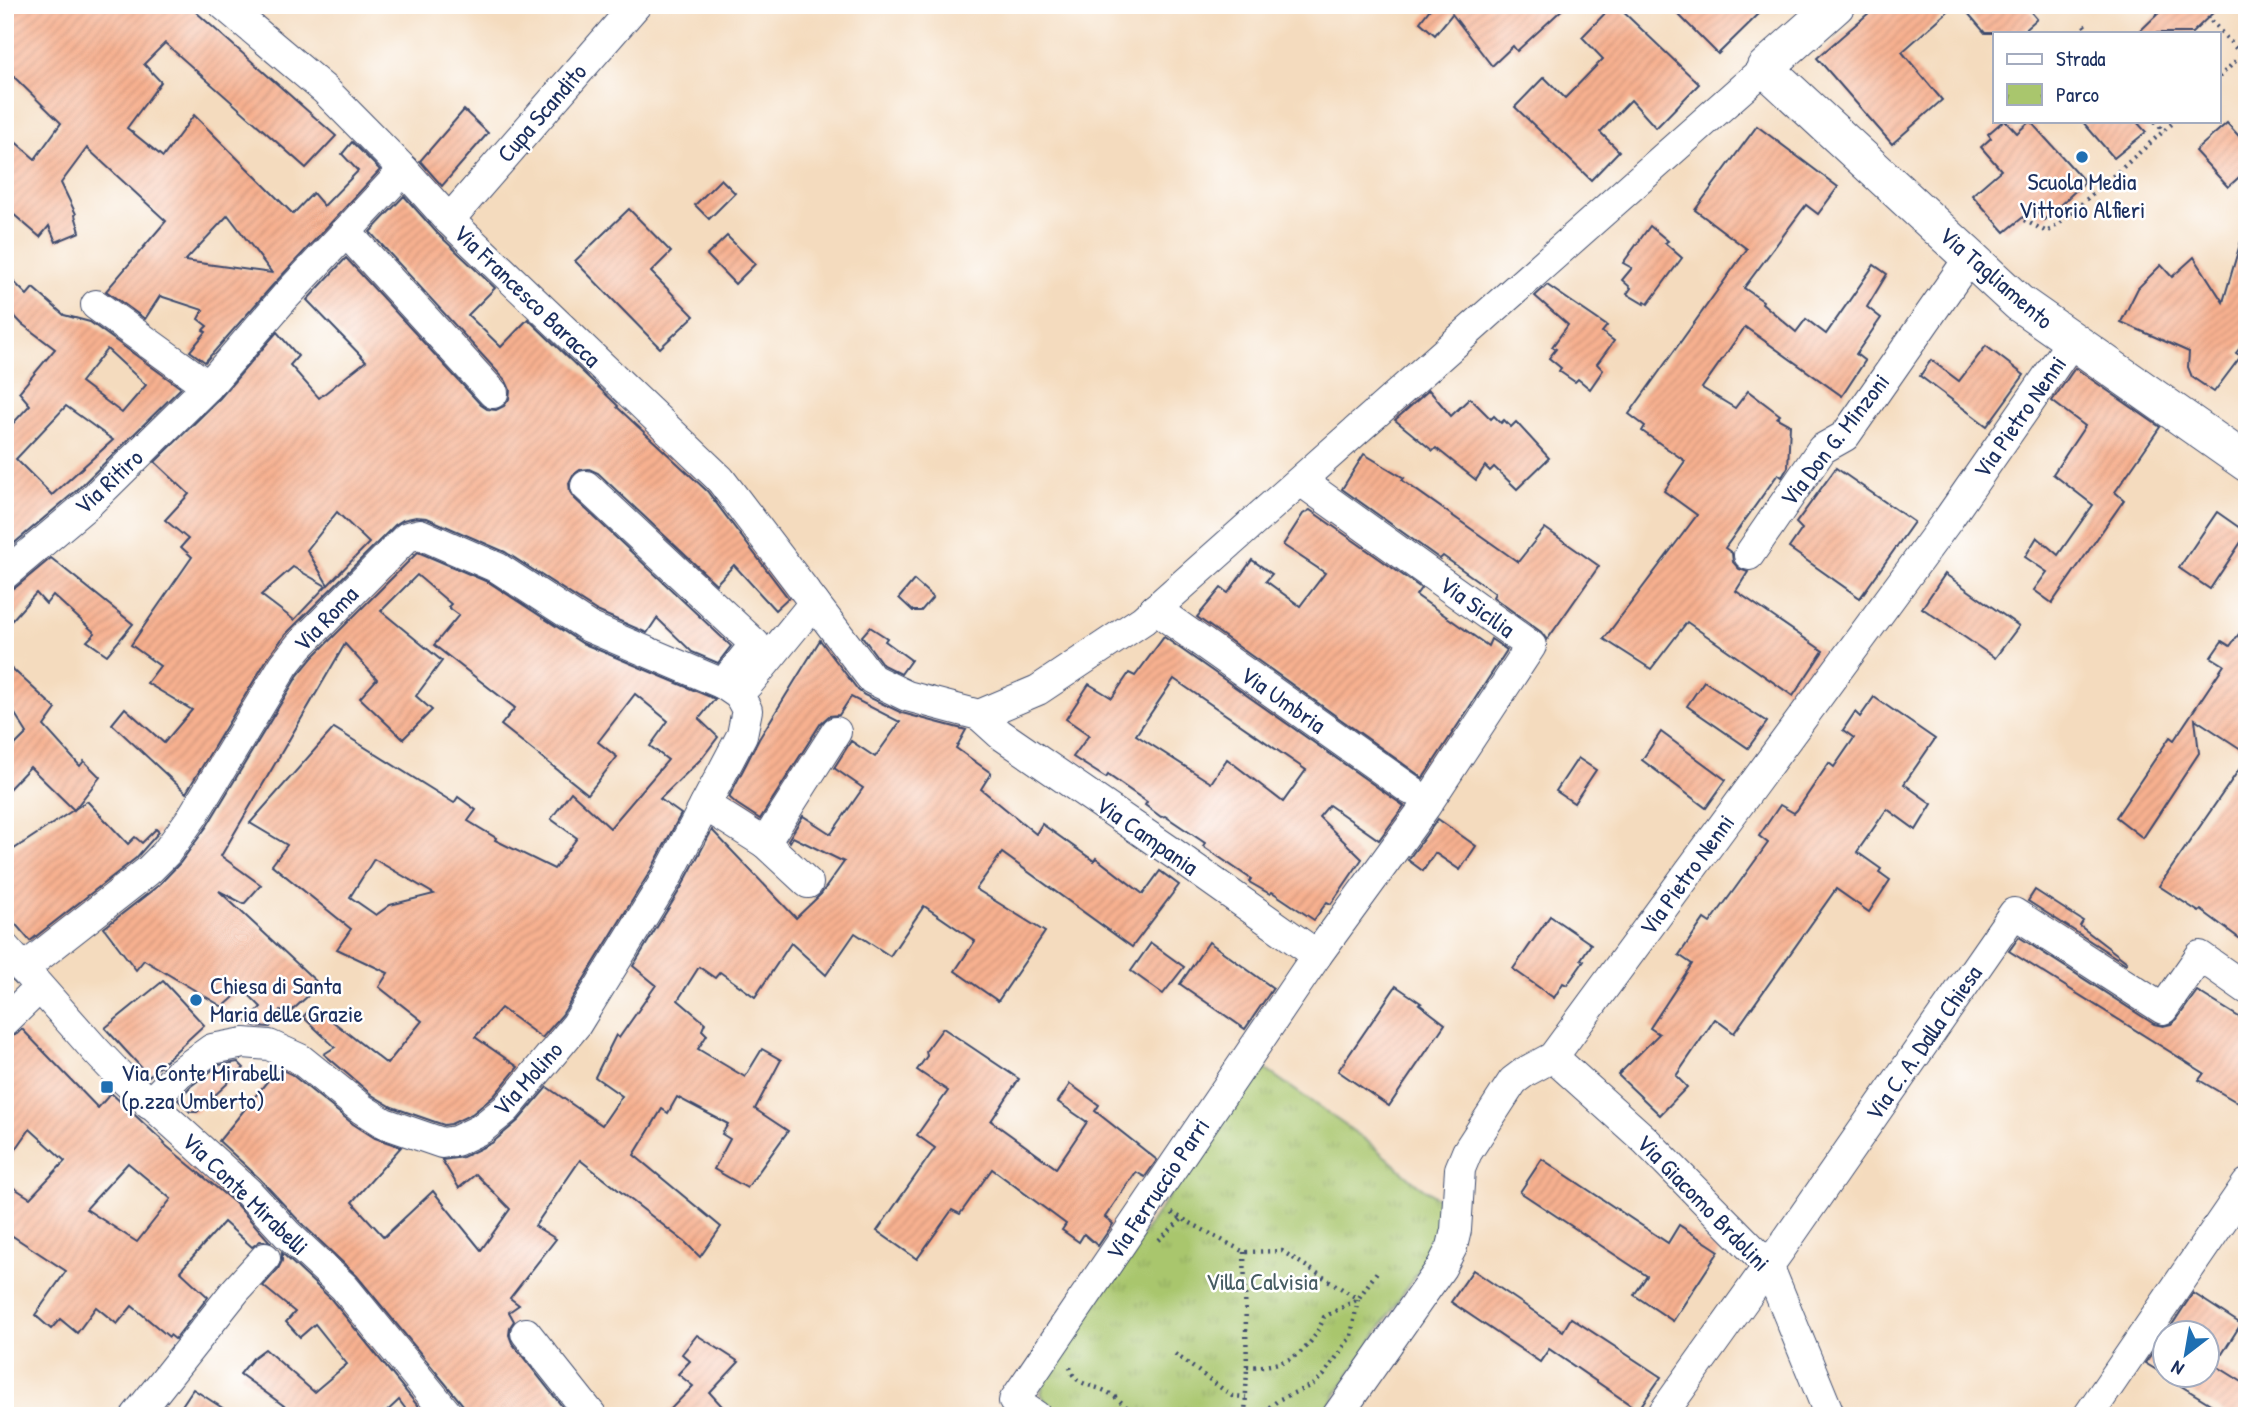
<svg xmlns="http://www.w3.org/2000/svg" width="2252" height="1421" font-family="'Patrick Hand',sans-serif">
<style>
.park{fill:url(#park-tufts);stroke:#627a66;stroke-width:2}
.building{fill:url(#building-hatch);fill-rule:evenodd}
.lines{fill:none;stroke-linecap:round;stroke-linejoin:round}
.minor-casing{stroke:#3c496c;stroke-width:32}
.major-casing{stroke:#3c496c;stroke-width:39}
.path{stroke:#3c496c;stroke-width:4.5;stroke-dasharray:2 5;stroke-linecap:butt}
.minor{stroke:#fff;stroke-width:30}
.major{stroke:#fff;stroke-width:37}
.poi-dot{fill:#1f6fb2;stroke:#fff;stroke-width:2.5}
.labels{text-anchor:middle;stroke-width:5;stroke-linejoin:round;paint-order:stroke}
.street-label{font-size:24px;fill:#1b2f5e;stroke:#fff}
.poi-label{font-size:24px;fill:#1b2f5e;stroke:#fff;text-anchor:start}
.park-label{font-size:24px;fill:#465c62;stroke:#fff}
</style>
<defs>
<pattern id="park-tufts" width="24" height="20" patternUnits="userSpaceOnUse" patternTransform="scale(1.75)"><rect width="24" height="20" fill="#a9c66d"/><path d="M3 7l-1-3M5 7V3M7 7l1-3M15 17l-1-3M17 17v-4M19 17l1-3" fill="none" stroke="#91aa61"/></pattern>
<pattern id="building-hatch" width="6" height="6" patternUnits="userSpaceOnUse" patternTransform="scale(1.75)"><rect width="6" height="6" fill="#f7b08f"/><path d="M-1 1l2-2M0 6l6-6M5 7l2-2" fill="none" stroke="#d3987e"/></pattern>
</defs>
<rect width="100%" height="100%" fill="#fff"/>
<filter id="ink" filterUnits="userSpaceOnUse"><feTurbulence type="fractalNoise" baseFrequency=".0143" numOctaves="2"/><feDisplacementMap in="SourceGraphic" scale="14" xChannelSelector="R" yChannelSelector="G"/><feConvolveMatrix kernelMatrix="1 2 1 2 8 2 1 2 1" color-interpolation-filters="sRGB"/></filter>
<filter id="wash" filterUnits="userSpaceOnUse"><feTurbulence type="fractalNoise" baseFrequency=".00686" numOctaves="4" result="noise"/><feDisplacementMap in="SourceGraphic" scale="28" xChannelSelector="R" yChannelSelector="G"/><feGaussianBlur stdDeviation="1.57" result="paint"/><feColorMatrix in="noise" values="0 0 0 0 0 0 0 0 0 0 0 0 0 0 0 0 0 1.4 0 .05"/><feComposite in="paint" operator="in"/></filter>
<g filter="url(#wash)">
<rect width="100%" height="100%" fill="#f4dbbe"/>
<polygon class="park" points="1256,1069 1265,1069 1366,1140 1416,1183 1444,1203 1440,1238 1322,1416 1060,1416 1048,1407 1041,1393 1044,1379"/>
<g id="blocks">
<g class="building">
<path d="M5,5H188L336,136L306,168L165,43L144,64L161,82L127,128L163,157L194,115L293,214L313,193L324,206L358,171L342,154L352,142L380,170L272,286L205,362L190,351L206,332L203,330L207,326L198,319L203,310L160,296L145,319L106,291L166,221L87,148L61,183L76,214L75,215L80,232L56,242L49,226L40,237L5,207V133L35,159L61,123L5,68ZM228,215L272,273L185,261Z"/>
<polygon points="1433,5 1567,5 1517,51 1513,46 1492,66 1452,14 1435,35 1420,22"/>
<polygon points="1613,5 1616,5 1699,84 1656,128 1631,100 1600,132 1619,151 1591,180 1515,107 1544,77 1565,98 1603,59 1582,37"/>
<polygon points="1669,5 1768,5 1718,54"/>
<polygon points="1878,5 1955,5 1902,52 1942,100 1892,144 1817,58"/>
<polygon points="1961,5 2025,5 2037,19 2021,33 1985,33"/>
<polygon points="2167,5 2221,5 2192,33 2138,33"/>
<polygon points="464,110 488,133 442,186 420,161"/>
<polygon points="2003,121 2006,121 2017,133 2030,121 2085,182 2044,220 2033,209 2005,232 1972,195 2001,170 1981,147 1991,138 1988,134"/>
<polygon points="2082,121 2136,121 2146,132 2114,158"/>
<polygon points="2227,123 2247,145 2247,170 2228,187 2195,151"/>
<polygon points="1757,126 1838,187 1818,214 1806,205 1744,288 1763,301 1762,303 1796,332 1806,319 1826,334 1874,265 1887,274 1867,307 1881,318 1856,354 1865,361 1842,396 1745,327 1702,388 1735,408 1748,391 1780,415 1777,418 1790,425 1788,467 1782,477 1778,474 1725,548 1732,553 1733,562 1739,569 1748,572 1736,591 1823,651 1793,696 1687,622 1651,669 1604,639 1697,515 1664,491 1685,461 1642,431 1645,426 1629,414 1747,249 1695,210"/>
<polygon points="721,179 735,193 709,219 695,205"/>
<path d="M404,196L437,233L495,288L468,315L501,347L528,319L618,406L617,407L707,491L788,598L775,610L734,565L716,584L598,473L589,469L580,470L573,475L569,483L570,492L574,498L731,646L718,663L692,652L657,618L647,633L597,611L505,552L427,518L416,517L403,520L395,525L285,635L269,656L186,793L112,724L125,708L164,743L192,710L147,683L160,666L131,645L192,557L181,547L188,539L165,520L189,494L155,462L220,398L277,332L298,356L290,365L319,398L366,361L307,300L346,258L481,405L487,409L496,410L504,406L509,399L510,390L506,381L370,232ZM337,512L369,543L328,585L307,550ZM293,567L326,586L294,620L261,595Z"/>
<polygon points="629,209 671,252 651,272 694,316 660,348 575,261"/>
<polygon points="1650,226 1668,241 1665,243 1682,258 1648,304 1645,302 1644,304 1627,294 1631,288 1622,280 1632,268 1623,263"/>
<polygon points="727,236 755,264 735,284 707,255"/>
<polygon points="2241,241 2247,242 2247,339 2236,353 2241,356 2214,392 2192,377 2188,367 2189,352 2121,322 2138,288 2161,265 2172,277 2194,257 2223,302"/>
<path d="M5,273L27,295L33,288L64,315L90,322L181,388L76,491L5,551V432L30,405L19,392L55,349L22,324L5,306ZM107,349L146,385L122,413L81,382ZM66,406L113,440L52,495L16,459Z"/>
<polygon points="1547,285 1607,326 1602,332 1614,341 1597,364 1603,370 1590,389 1578,379 1575,382 1559,371 1561,368 1549,358 1556,349 1552,347 1568,325 1535,296"/>
<polygon points="1986,346 2024,375 1987,426 1920,376 1931,360 1959,381"/>
<polygon points="2075,368 2160,427 2115,492 2124,500 2052,603 2034,590 2047,572 2025,557 2037,537 2058,555 2093,505 2053,474 2085,426 2052,401"/>
<polygon points="1429,390 1451,416 1470,398 1491,419 1494,416 1501,423 1504,420 1511,427 1516,422 1549,458 1517,489 1494,467 1490,471 1485,466 1476,480 1436,448 1433,451 1395,420"/>
<polygon points="1364,454 1404,478 1402,480 1518,562 1545,528 1599,566 1547,640 1541,632 1493,597 1495,593 1443,556 1440,559 1342,489"/>
<polygon points="1836,468 1914,522 1860,598 1789,548 1802,529 1796,523"/>
<polygon points="1310,510 1421,588 1416,595 1488,646 1491,639 1507,650 1423,778 1197,617 1221,588 1228,593 1252,560 1272,574 1266,581 1300,606 1325,573 1283,545 1303,514"/>
<polygon points="2217,512 2247,533 2210,589 2179,568"/>
<path d="M418,552L490,583L582,643L715,699L699,719L718,737L702,758L660,799L681,814L651,870L562,1015L542,1038L501,1008L475,1037L518,1067L494,1096L472,1114L451,1124L444,1125L392,1107L372,1095L324,1054L335,1047L303,1017L313,1006L387,1064L422,1021L379,987L388,973L337,949L351,929L272,865L287,845L250,823L334,728L454,803L458,797L476,810L468,821L496,838L495,840L554,869L577,838L551,819L571,792L610,828L668,760L650,746L668,721L635,694L598,742L617,757L588,794L501,725L515,708L434,645L459,615L448,607L451,604L417,575L381,611L442,661L416,696L432,710L403,739L360,698L377,679L345,644L221,856L261,885L244,904L219,891L320,985L286,1016L280,1010L270,1027L255,1026L247,1022L261,1007L243,989L223,1007L144,960L136,970L104,928L159,885L180,863L207,826L298,675L312,658ZM374,859L434,894L390,905L376,915L350,897Z"/>
<polygon points="51,558 133,624 107,655 87,641 95,633 53,595 46,604 36,593 5,628 5,591 16,587"/>
<polygon points="1945,574 2019,626 1995,658 1922,608"/>
<polygon points="914,580 933,597 921,611 913,611 899,598"/>
<polygon points="2247,623 2247,753 2195,719 2199,753 2143,838 2116,817 2170,737 2174,740 2224,665 2211,657 2222,641 2230,646"/>
<polygon points="870,627 887,638 885,641 911,660 901,674 883,665 862,636"/>
<path d="M1164,637L1404,806L1379,840L1329,805L1319,817L1362,859L1331,904L1327,902L1314,920L1272,892L1270,894L1249,882L1251,879L1203,846L1205,843L1165,816L1161,817L1145,805L1147,802L1108,775L1106,778L1073,757L1089,735L1066,719L1089,684L1112,698L1129,673L1135,676ZM1174,679L1306,770L1283,802L1227,759L1211,783L1136,735Z"/>
<polygon points="820,640 858,690 864,695 902,713 966,730 956,748 991,773 981,789 1036,834 1042,824 1094,861 1096,858 1143,894 1160,871 1179,885 1132,947 1002,853 976,889 1045,932 998,1001 955,971 975,941 924,906 890,956 855,933 826,975 791,943 755,997 720,972 715,978 699,967 678,1000 705,1023 702,1030 707,1035 698,1049 745,1077 762,1049 781,1060 755,1109 788,1131 747,1188 714,1169 730,1139 722,1134 728,1124 677,1097 668,1113 662,1109 634,1155 721,1227 700,1257 686,1243 580,1160 535,1226 556,1239 510,1298 519,1305 509,1312 514,1321 510,1327 509,1335 512,1343 568,1414 566,1416 466,1416 463,1405 357,1276 300,1222 260,1179 219,1141 278,1068 291,1074 353,1124 375,1138 401,1147 352,1202 384,1237 433,1191 481,1250 510,1209 476,1174 459,1188 442,1160 463,1157 492,1143 519,1120 547,1087 602,1125 622,1096 595,1077 616,1035 619,1038 656,985 633,966 681,888 712,830 796,918 821,894 844,862 793,837 790,842 788,840 803,816 831,834 863,788 834,768 851,741 875,757 900,722 851,697 839,715 829,716 821,723 760,819 737,804 729,797 759,739"/>
<polygon points="5,662 56,709 44,726 80,766 84,761 100,777 74,810 30,767 5,793 5,755 27,733 5,698 11,694 5,688"/>
<polygon points="1704,681 1767,722 1748,748 1687,706"/>
<polygon points="1874,697 1935,739 1904,784 1932,804 1916,830 1887,809 1857,852 1881,869 1879,872 1890,880 1869,912 1836,889 1734,1033 1715,1019 1676,1076 1687,1087 1660,1115 1618,1075 1659,1034 1650,1028 1692,964 1679,955 1704,919 1710,923 1768,843 1759,836 1780,805 1794,813 1797,810 1829,763 1834,767 1854,738 1843,730 1855,712 1860,717"/>
<polygon points="1661,732 1726,780 1706,808 1642,760"/>
<polygon points="1578,758 1596,770 1574,803 1556,791"/>
<polygon points="2247,758 2247,944 2201,910 2199,912 2159,886"/>
<polygon points="87,801 128,844 135,837 142,843 156,829 159,832 136,858 30,941 5,912 5,855"/>
<polygon points="1438,819 1476,846 1460,870 1435,853 1423,871 1408,860"/>
<polygon points="2035,890 2083,921 2080,926 2127,962 2126,964 2028,901"/>
<polygon points="1550,916 1591,944 1581,959 1584,961 1567,985 1563,983 1554,998 1513,969"/>
<polygon points="2019,937 2154,1024 2163,1026 2171,1024 2177,1019 2197,991 2247,1022 2247,1108 2199,1080 2204,1073 2009,951"/>
<polygon points="1209,942 1273,988 1245,1029 1180,984"/>
<polygon points="1151,943 1184,967 1163,994 1131,971"/>
<polygon points="163,981 204,1025 149,1076 105,1028"/>
<polygon points="1396,986 1421,1003 1419,1004 1445,1024 1389,1106 1338,1071"/>
<polygon points="943,1028 1019,1079 991,1121 1056,1168 1087,1122 1058,1102 1070,1084 1099,1105 1095,1111 1157,1160 1145,1177 1136,1172 1105,1217 1113,1224 1098,1246 1084,1234 1079,1242 1062,1230 1066,1224 992,1169 960,1214 952,1210 917,1259 877,1231 935,1148 917,1135 948,1091 917,1070 927,1056 926,1051"/>
<path d="M22,1029L98,1108L111,1093L165,1143L164,1144L235,1203L270,1242L260,1241L252,1247L224,1222L180,1271L208,1297L175,1339L170,1335L169,1337L132,1306L117,1324L96,1307L77,1333L60,1319L51,1329L35,1315L66,1271L5,1231V1182L30,1198L65,1161L30,1129L5,1165V1039L17,1034ZM128,1163L171,1199L137,1242L86,1209Z"/>
<polygon points="238,1062 244,1068 197,1112 190,1112 178,1100 191,1086 219,1065"/>
<polygon points="1542,1159 1668,1243 1679,1225 1719,1251 1673,1321 1634,1295 1647,1276 1520,1192"/>
<polygon points="282,1253 331,1299 426,1416 411,1416 399,1400 382,1416 298,1416 240,1374 253,1358 265,1349 314,1392 347,1364 315,1324 300,1337 286,1322 295,1312 263,1286 278,1269 282,1261"/>
<polygon points="1473,1270 1563,1331 1571,1318 1661,1377 1638,1410 1549,1349 1540,1362 1451,1302"/>
<polygon points="2193,1293 2241,1324 2215,1365 2247,1385 2247,1416 2230,1416 2165,1376 2207,1376 2207,1334 2166,1334"/>
<polygon points="697,1335 739,1362 710,1393 731,1416 664,1416 693,1386 678,1374 690,1361 682,1354"/>
<polygon points="2165,1335 2165,1375 2145,1363"/>
<polygon points="193,1389 235,1416 175,1416"/>
</g>
</g>
</g>
<g filter="url(#ink)">
<use href="#blocks" fill-opacity="0" stroke="#3c496c" stroke-width="2"/>
<g class="lines">
<g class="minor-casing">
<g id="minor">
<polyline points="224,5 325,90 404,170 449,220 720,479 872,679 907,696 979,715 1038,690 1143,620 1765,68"/>
<polyline points="449,220 636,5"/>
<polyline points="346,232 493,393"/>
<polyline points="96,305 208,386"/>
<polyline points="586,486 755,644 723,684"/>
<polyline points="1749,555 1822,449 1845,436 1970,257"/>
<polyline points="5,574 88,504 208,386 285,297 404,170"/>
<polyline points="1155,609 1411,790"/>
<polyline points="748,684 814,603"/>
<polyline points="979,715 1000,734 1173,853 1317,955"/>
<polyline points="705,805 765,843 836,732"/>
<polyline points="765,843 808,883"/>
<polyline points="5,948 97,1052 120,1076 247,1191 287,1234 344,1287 449,1416"/>
<polyline points="23,969 148,871 166,853 192,817 284,665 299,646 407,537 420,534 498,568 589,627 723,684 739,695 747,710 742,735 666,879 576,1025 506,1109 481,1129 456,1141 442,1143 384,1123 362,1109 300,1059 269,1045 244,1043 212,1049 179,1073 149,1104"/>
<polyline points="5,1021 39,988"/>
<polyline points="1553,1057 1645,1140 1768,1265 1830,1416"/>
<polyline points="526,1333 592,1416"/>
<polyline points="136,1416 236,1290 265,1258"/>
<polyline points="1036,1416 1014,1401 1317,955 1425,807 1531,646 1301,481"/>
<polyline points="1337,1416 1441,1268 1452,1247 1456,1230 1460,1169 1467,1152 1513,1081 1525,1072 1553,1057 1947,521 2072,341"/>
<polyline points="1661,1416 1782,1247 2014,913 2163,1009 2200,956 2247,989"/>
<polyline points="2088,1416 2247,1184"/>
</g>
</g>
<g class="major-casing">
<polyline id="major" points="1836,5 1765,68 2019,303 2247,463"/>
</g>
<g class="path">
<polyline points="2211,21 2247,60"/>
<polyline points="2084,25 2090,33"/>
<polyline points="2219,77 2247,50"/>
<polyline points="2155,121 2164,132"/>
<polyline points="2024,220 2047,232 2060,223 2175,121"/>
<polyline points="1172,1213 1244,1252 1282,1251 1358,1299 1351,1336 1324,1375 1312,1385 1280,1399 1258,1416"/>
<polyline points="1159,1240 1182,1219"/>
<polyline points="1244,1252 1247,1367 1245,1416"/>
<polyline points="1175,1354 1232,1396 1246,1397"/>
<path d="M1070,1367C1074,1386 1093,1384 1107,1392C1117,1397 1127,1407 1134,1416"/>
<path d="M1247,1367C1286,1366 1309,1356 1324,1317L1358,1299L1379,1269"/>
<polyline points="1189,1416 1197,1412 1213,1416"/>
</g>
<use href="#minor" class="minor"/>
<use href="#major" class="major"/>
</g>
</g>
<g class="poi-dot">
<circle cx="2082" cy="157" r="7"/>
<circle cx="196" cy="1000" r="7"/>
<rect x="100" y="1080" width="14" height="14" rx="3.5"/>
</g>
<g class="labels">
<g class="street-label">
<text transform="translate(542 113) rotate(-49)" y="8">Cupa Scandito</text>
<text transform="translate(1996 278) rotate(41)" y="8">Via Tagliamento</text>
<text transform="translate(527 296) rotate(44)" y="8">Via Francesco Baracca</text>
<text transform="translate(2020 417) rotate(-55)" y="8">Via Pietro Nenni</text>
<text transform="translate(1835 440) rotate(-52)" y="8">Via Don G. Minzoni</text>
<text transform="translate(109 482) rotate(-43)" y="8">Via Ritiro</text>
<text transform="translate(1477 607) rotate(36)" y="8">Via Sicilia</text>
<text transform="translate(326 619) rotate(-46)" y="8">Via Roma</text>
<text transform="translate(1283 700) rotate(35)" y="8">Via Umbria</text>
<text transform="translate(1147 836) rotate(35)" y="8">Via Campania</text>
<text transform="translate(1687 875) rotate(-54)" y="8">Via Pietro Nenni</text>
<text transform="translate(1924 1043) rotate(-55)" y="8">Via C. A. Dalla Chiesa</text>
<text transform="translate(528 1079) rotate(-48)" y="8">Via Molino</text>
<text transform="translate(1158 1189) rotate(-56)" y="8">Via Ferruccio Parri</text>
<text transform="translate(245 1194) rotate(44)" y="8">Via Conte Mirabelli</text>
<text transform="translate(1703 1203) rotate(46)" y="8">Via Giacomo Brdolini</text>
</g>
<g class="poi-label">
<text x="2082" y="190" text-anchor="middle">Scuola Media<tspan x="2082" dy="28">Vittorio Alfieri</tspan></text>
<text x="210" y="994">Chiesa di Santa<tspan x="210" dy="28">Maria delle Grazie</tspan></text>
<text x="121" y="1081">Via Conte Mirabelli<tspan x="121" dy="28">(p.zza Umberto)</tspan></text>
</g>
<g class="park-label">
<text x="1262" y="1290">Villa Calvisia</text>
</g>
</g>
<rect width="2252" height="1421" fill="none" stroke="#fff" stroke-width="28"/>
<rect x="1993" y="32" width="228" height="91" fill="#ffffff" stroke="#a4acbf" stroke-width="2"/>
<rect x="2007" y="54" width="35" height="10" fill="#ffffff" stroke="#a4acbf" stroke-width="2"/>
<text x="2056" y="66" font-size="21" fill="#1b2f5e">Strada</text>
<rect x="2007" y="84" width="35" height="21" fill="url(#park-tufts)" stroke="#a4acbf" stroke-width="2"/>
<text x="2056" y="102" font-size="21" fill="#1b2f5e">Parco</text>
<g transform="translate(2186 1354) rotate(211)"><circle r="33" fill="#ffffff" stroke="#a4acbf" stroke-width="2"/>
<path d="M0-5L12 26L0 18L-12 26Z" fill="#1f6fb2"/>
<text y="-10" font-size="19" font-weight="bold" text-anchor="middle" fill="#1b2f5e">N</text>
</g>
</svg>
